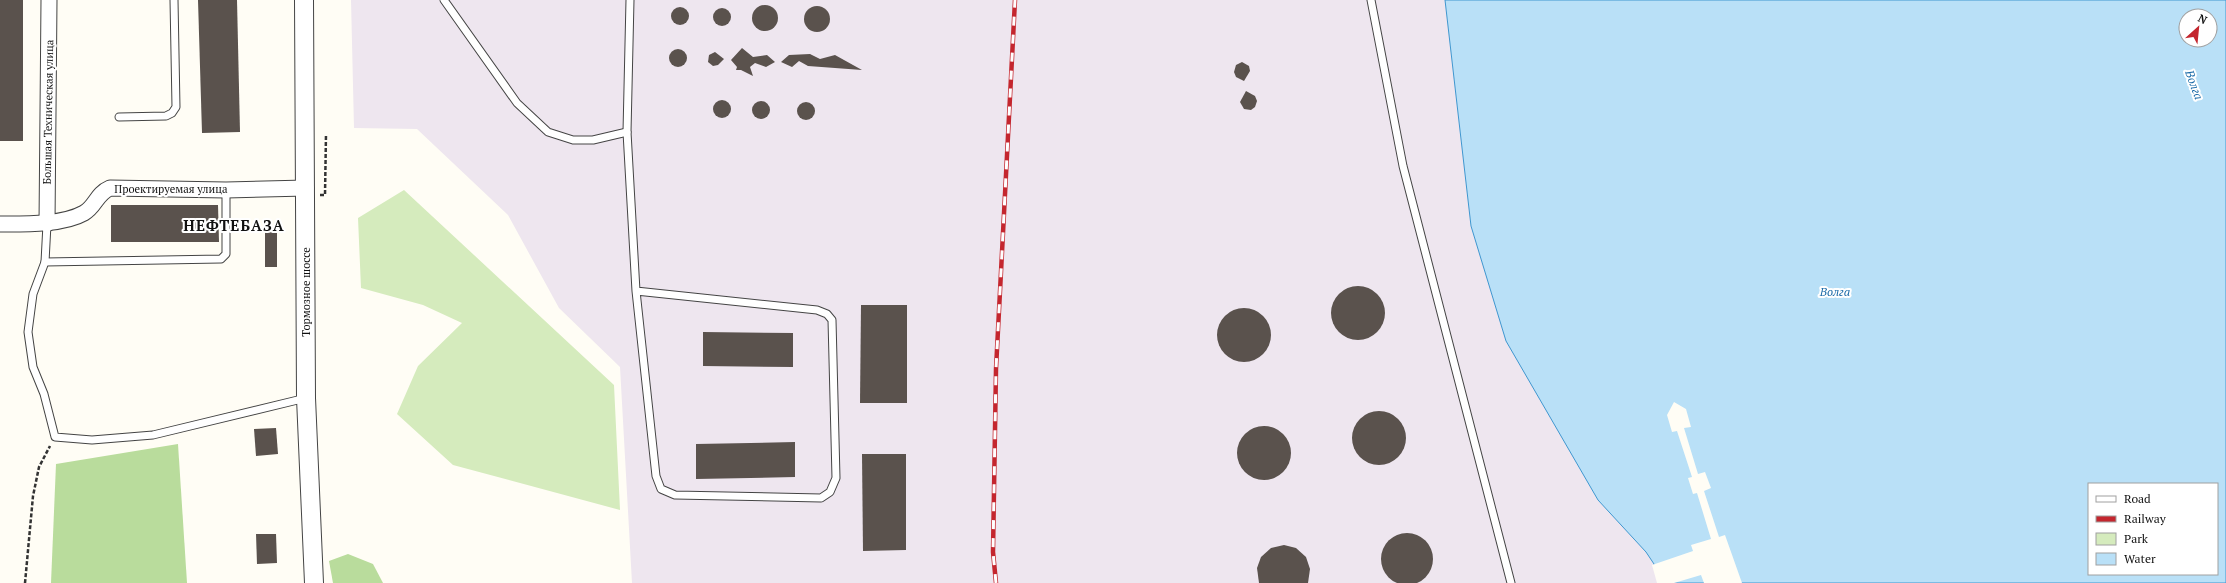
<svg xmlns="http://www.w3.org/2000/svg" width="2226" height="583" font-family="'PT Serif',serif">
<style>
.industrial{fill:#eee6ef}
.green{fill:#d5ebbd}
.forest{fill:#b9dc9c}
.water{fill:#b9e0f7;stroke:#3f96cf;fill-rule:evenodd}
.pier{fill:#fffdf5}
.building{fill:#5a524d}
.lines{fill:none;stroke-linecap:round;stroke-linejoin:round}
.service-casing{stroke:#444;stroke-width:9}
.minor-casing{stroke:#444;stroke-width:17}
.tertiary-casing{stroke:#444;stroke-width:20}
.path{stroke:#333;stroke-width:2.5;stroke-dasharray:4 2;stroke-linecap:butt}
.service{stroke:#fff;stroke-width:7}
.minor{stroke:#fff;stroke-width:15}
.tertiary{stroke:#fff;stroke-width:18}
.rail-casing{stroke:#c4262e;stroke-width:4.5}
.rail{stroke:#fff;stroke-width:3;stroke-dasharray:9;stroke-linecap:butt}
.labels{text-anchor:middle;stroke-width:4;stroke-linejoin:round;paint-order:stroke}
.street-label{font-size:11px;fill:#111;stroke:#fff}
.water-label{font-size:12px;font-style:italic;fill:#1768a6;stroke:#fff}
.district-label{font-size:15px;font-weight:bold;letter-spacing:1px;fill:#111;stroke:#fff}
</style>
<rect width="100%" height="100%" fill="#fffdf5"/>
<polygon class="industrial" points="351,0 1445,0 1471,226 1556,426 1598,500 1646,552 1654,564 1659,583 632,583 620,367 559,308 508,215 417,129 354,128"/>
<polygon class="green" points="404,190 614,385 620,510 453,465 397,414 418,366 462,323 423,305 361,288 358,218"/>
<g class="forest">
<polygon points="178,444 187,583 51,583 56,464"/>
<polygon points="348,554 373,564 383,583 333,583 329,561"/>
</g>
<path class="water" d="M1445,0H2226V583H1659L1654,564L1646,552L1598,500L1506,341L1471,226ZM2186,16H2210V40H2186ZM2089,484H2217V574H2089Z"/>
<polygon class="pier" points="1674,402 1686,409 1691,427 1684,428 1698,474 1705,472 1711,488 1704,491 1719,537 1725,535 1742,583 1704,583 1701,575 1674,583 1657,583 1652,565 1693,551 1691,545 1711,539 1697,493 1693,494 1688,478 1692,477 1677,431 1672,432 1667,415"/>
<g class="building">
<rect x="0" y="0" width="23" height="141"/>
<polygon points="198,0 237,0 240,132 202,133"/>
<circle cx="765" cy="18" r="13"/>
<circle cx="817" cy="19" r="13"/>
<circle cx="680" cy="16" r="9"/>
<circle cx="722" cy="17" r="9"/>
<polygon points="742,48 753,57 767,55 775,62 766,67 755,63 750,67 753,76 741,70 736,70 737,67 731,60"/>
<circle cx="678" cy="58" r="9"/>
<polygon points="715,52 724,59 718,65 713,66 708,62 709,55"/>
<polygon points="810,54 820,59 835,55 862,70 808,66 799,61 792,67 781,62 789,55"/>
<polygon points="1242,62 1249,66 1250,71 1244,81 1236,77 1234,72 1236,65"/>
<polygon points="1246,91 1255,96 1257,101 1255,107 1251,110 1244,109 1240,102"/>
<circle cx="722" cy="109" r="9"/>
<circle cx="761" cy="110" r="9"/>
<circle cx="806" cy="111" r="9"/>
<polygon points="111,205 218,205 219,242 111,242"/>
<polygon points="265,230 277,231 277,267 265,267"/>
<circle cx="1358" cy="313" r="27"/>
<polygon points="861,305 907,305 907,403 860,403"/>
<circle cx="1244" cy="335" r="27"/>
<polygon points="703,332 793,333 793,367 703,366"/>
<circle cx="1379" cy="438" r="27"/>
<circle cx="1264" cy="453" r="27"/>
<polygon points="276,428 278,454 256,456 254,429"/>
<polygon points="795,442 795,477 696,479 696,444"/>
<polygon points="862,454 906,454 906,550 863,551"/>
<circle cx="1407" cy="559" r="26"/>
<polygon points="256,534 276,534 277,563 257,564"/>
<polygon points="1284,545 1296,548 1306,557 1310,569 1308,583 1259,583 1257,568 1261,557 1271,548"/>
</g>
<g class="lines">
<g class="service-casing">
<g id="service">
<polyline points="444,0 517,103 548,132 573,140 593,140 627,132"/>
<polyline points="630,0 627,132 636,291 656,476 661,489 675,495 821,498 830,492 836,478 832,320 827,314 817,310 636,291"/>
<polyline points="1371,0 1403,166 1511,583"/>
<polyline points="119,117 166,116 172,113 176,107 174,0"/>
<polyline points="47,224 45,262 33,294 28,332 33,367 44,394 55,437 92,440 153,435 306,398"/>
<polyline points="45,262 221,259 226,254 226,190"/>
</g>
</g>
<g class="minor-casing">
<g id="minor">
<path d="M0,224C24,224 63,225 84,213C96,206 96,194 110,188L226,190L306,188"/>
<polyline points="47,224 49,0"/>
</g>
</g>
<g class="tertiary-casing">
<polyline id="tertiary" points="304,0 306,398 314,583"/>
</g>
<g class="path">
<polyline points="320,195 325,195 326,134"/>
<polyline points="25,583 33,496 39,467 50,446"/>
</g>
<use href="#service" class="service"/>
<use href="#minor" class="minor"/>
<use href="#tertiary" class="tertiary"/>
<g class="rail-casing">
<polyline id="rail" points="996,583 993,552 996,369 1015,0"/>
</g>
<use href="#rail" class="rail"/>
</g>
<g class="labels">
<g class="street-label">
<text transform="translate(48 112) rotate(-89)" y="4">Большая Техническая улица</text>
<text x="171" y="193">Проектируемая улица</text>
<text transform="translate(306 292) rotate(-90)" y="4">Тормозное шоссе</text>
</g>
<g class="water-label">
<text transform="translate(2194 85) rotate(70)" y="4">Волга</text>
<text x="1835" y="296">Волга</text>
</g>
<g class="district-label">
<text x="234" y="231">НЕФТЕБАЗА</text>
</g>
</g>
<rect x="2088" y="483" width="130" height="92" fill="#ffffff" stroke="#a0a0a0"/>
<rect x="2096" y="496" width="20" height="6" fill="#ffffff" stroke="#a0a0a0"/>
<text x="2124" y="503" font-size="12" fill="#111111">Road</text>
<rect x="2096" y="516" width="20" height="6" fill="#c4262e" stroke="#a0a0a0"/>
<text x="2124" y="523" font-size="12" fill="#111111">Railway</text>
<rect x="2096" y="533" width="20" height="12" fill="#d5ebbd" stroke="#a0a0a0"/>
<text x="2124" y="543" font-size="12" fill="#111111">Park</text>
<rect x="2096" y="553" width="20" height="12" fill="#b9e0f7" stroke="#a0a0a0"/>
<text x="2124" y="563" font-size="12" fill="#111111">Water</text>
<g transform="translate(2198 28) rotate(27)"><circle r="19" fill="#ffffff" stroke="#a0a0a0"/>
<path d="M0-3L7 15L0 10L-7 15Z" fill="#c4262e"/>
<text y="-6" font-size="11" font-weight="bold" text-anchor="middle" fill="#111111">N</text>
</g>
</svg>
